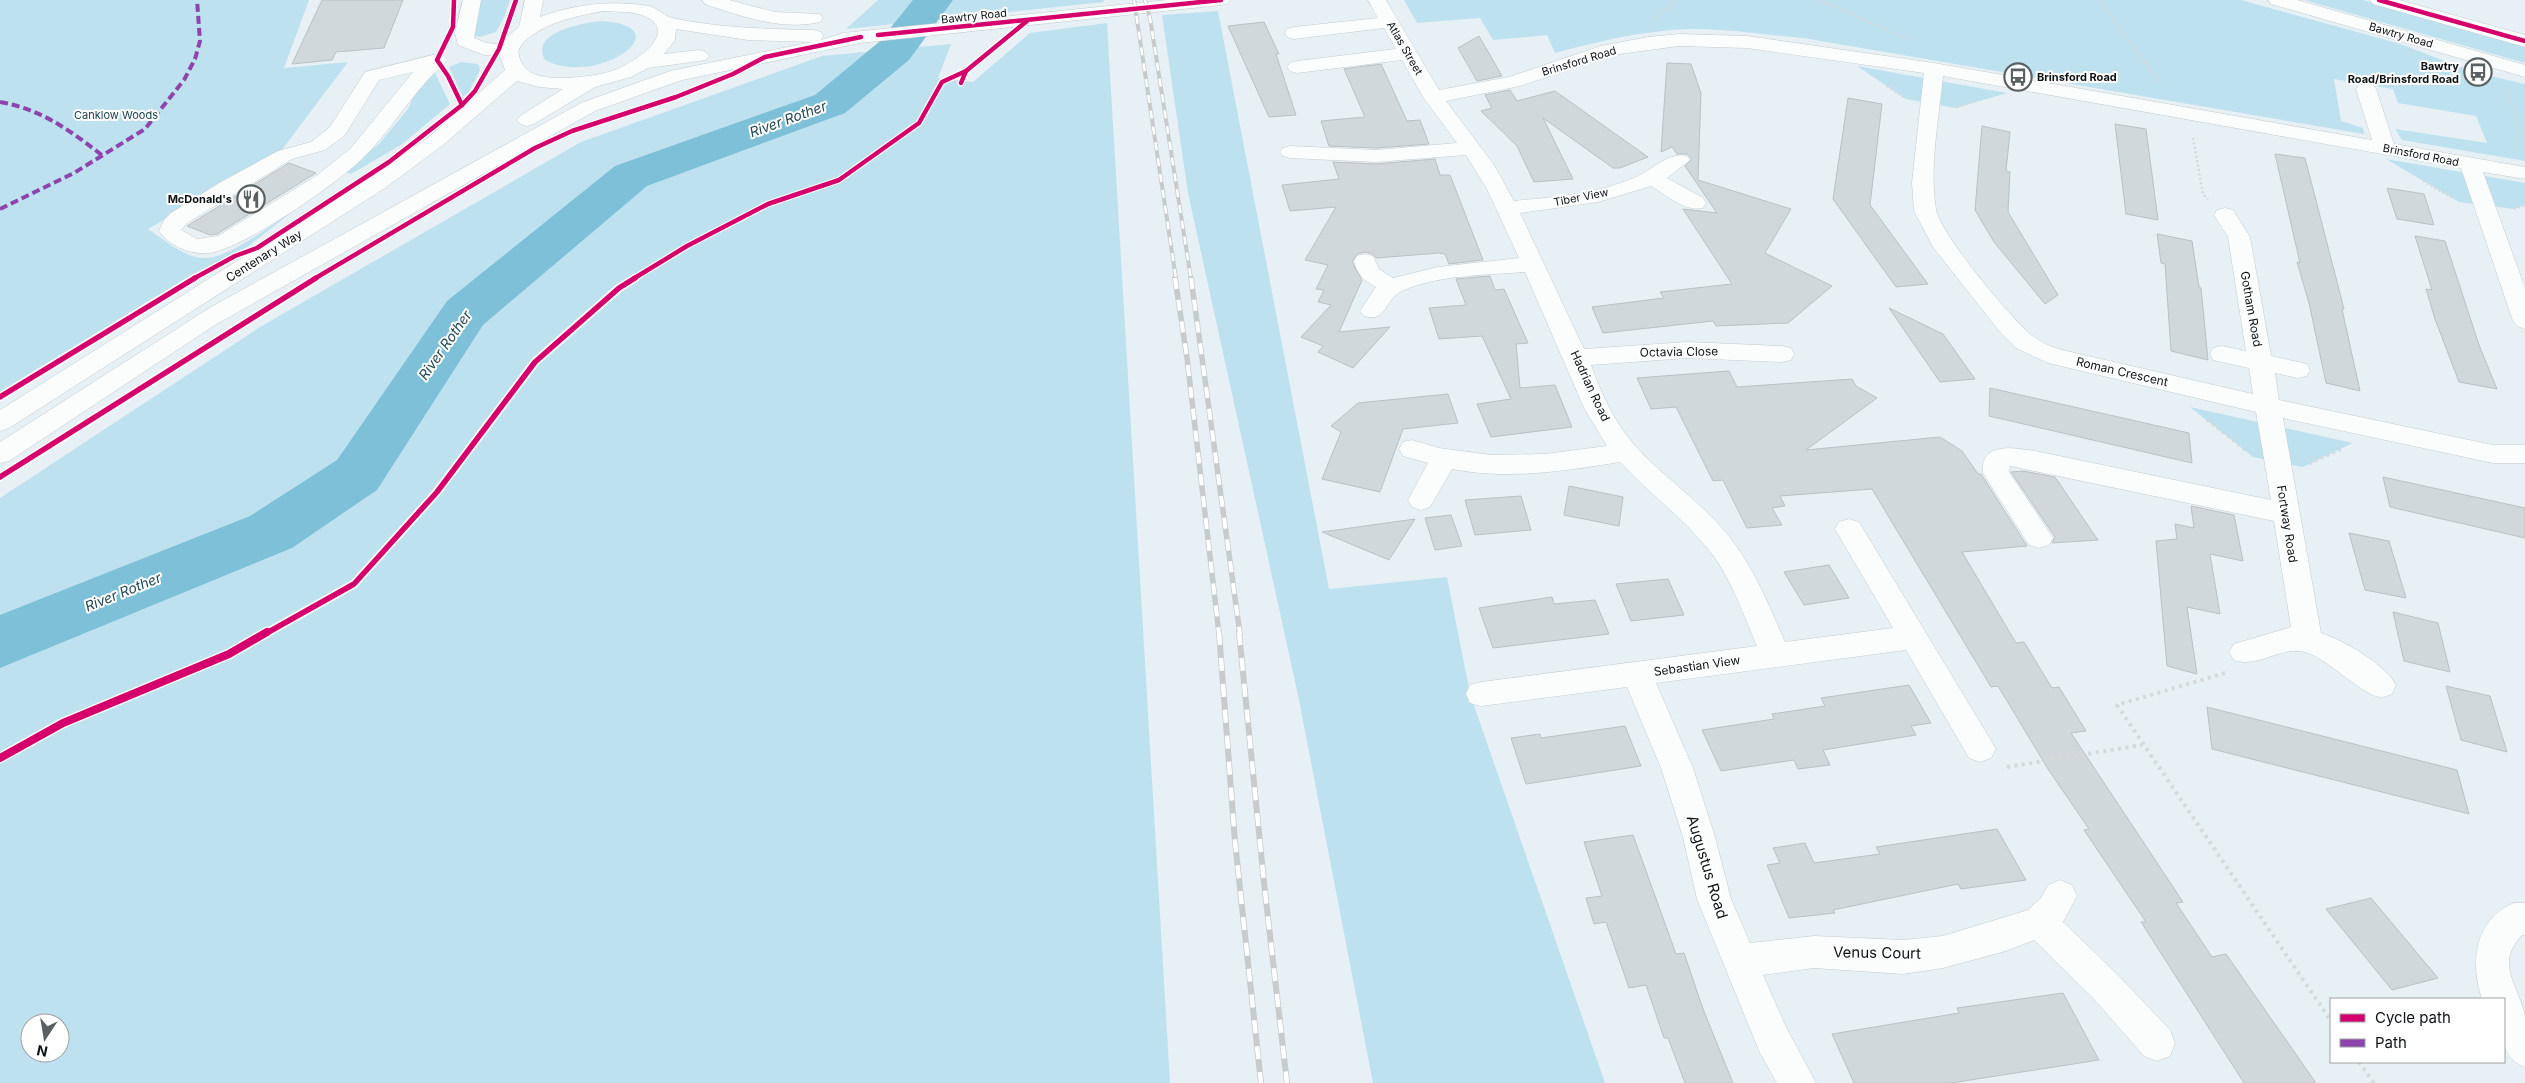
<svg xmlns="http://www.w3.org/2000/svg" width="2525" height="1083" font-family="Inter,sans-serif">
<style>
.green{fill:#bee1f0;fill-rule:evenodd}
.lines{fill:none;stroke-linecap:round;stroke-linejoin:round}
.river{fill:#7fc0d9;fill-rule:evenodd}
.building{fill:#d1d8dc;stroke:#bac1c4}
.minor-casing{stroke:#c4cbce;stroke-width:1}
.major-casing{stroke:#c4cbce;stroke-width:1}
.path-far2{stroke:#d6d9da;stroke-width:2.5;stroke-dasharray:2 2.5;stroke-linecap:butt}
.path-far1{stroke:#d6d9da;stroke-width:3;stroke-dasharray:2.5 4;stroke-linecap:butt}
.path{stroke:#d6d9da;stroke-width:4;stroke-dasharray:3 4.5;stroke-linecap:butt}
.minor{fill:#fbfdfd;fill-rule:evenodd}
.major{fill:#fbfdfd;fill-rule:evenodd}
.rail-far2-casing{stroke:#c8cbcc;stroke-width:4}
.rail-far1-casing{stroke:#c8cbcc;stroke-width:5.5}
.rail-casing{stroke:#c8cbcc;stroke-width:6}
.rail-far2{stroke:#fff;stroke-width:2.5;stroke-dasharray:8;stroke-linecap:butt}
.rail-far1{stroke:#fff;stroke-width:4;stroke-dasharray:11;stroke-linecap:butt}
.rail{stroke:#fff;stroke-width:4.5;stroke-dasharray:13;stroke-linecap:butt}
.quiet{stroke:#8e44ad;stroke-width:4;stroke-dasharray:8 4;stroke-linecap:butt}
.cycleway-far2-casing{stroke:#fff;stroke-width:7}
.cycleway-far1-casing{stroke:#fff;stroke-width:9}
.cycleway-casing{stroke:#fff;stroke-width:11}
.cycleway-far2{stroke:#d6006c;stroke-width:4.5}
.cycleway-far1{stroke:#d6006c;stroke-width:5.5}
.cycleway{stroke:#d6006c;stroke-width:8}
.labels{text-anchor:middle;stroke-width:4;stroke-linejoin:round;paint-order:stroke}
.far-street-label{font-size:11px;fill:#0c1214;stroke:#fff}
.far-poi-label{font-size:11px;font-weight:bold;fill:#0c1214;stroke:#fff;text-anchor:end}
.far-park-label{font-size:11px;fill:#133c4a;stroke:#fff}
.street-label{font-size:12px;fill:#0c1214;stroke:#fff}
.water-label{font-size:14px;font-style:italic;fill:#224959;stroke:#fff}
.near-street-label{font-size:15px;fill:#0c1214;stroke:#fff}
</style>
<rect width="100%" height="100%" fill="#e7f0f4"/>
<g class="green">
<path d="M0,0H309L284,68L348,62L278,155L148,229C165,240 184,258 205,258C229,259 282,218 302,204L246,248L197,272L0,392Z"/>
<polygon points="481,0 510,0 505,15 496,32 480,37 474,36"/>
<polygon points="878,0 1103,0 1104,2 846,29"/>
<path d="M1404,0H2241L2397,43L2477,73L2525,84V161L2402,140L2395,129L2487,143L2476,116L2398,103L2393,89L2334,79L2341,121L2363,128L2364,134L1803,38C1765,35 1726,28 1688,29C1642,31 1599,41 1555,53L1547,35L1493,40L1480,18L1417,23Z"/>
<polygon points="2304,0 2363,0 2525,45 2525,63"/>
<polygon points="1218,11 1329,589 1447,577 1470,694 1605,1083 1373,1083 1298,695 1188,193 1162,15"/>
<path d="M601,21C685,26 597,88 545,60C529,32 583,23 601,21Z"/>
<path d="M1107,23L1170,1083H0V498L260,327L581,142L822,56L951,44L938,78L973,82L1030,33ZM30,1023H60V1053H30Z"/>
<polygon points="461,62 478,64 480,70 470,90 463,97 449,67"/>
<polygon points="1857,66 2007,93 1955,108 1906,99"/>
<polygon points="434,71 450,104 401,145 351,174 343,171 379,144 408,109 417,89"/>
<polygon points="2386,159 2525,183 2525,205 2514,209 2459,202"/>
<polygon points="2190,407 2353,443 2303,467 2253,457"/>
</g>
<g class="lines">
<polygon class="river" points="913,0 953,0 909,60 845,113 647,186 483,325 377,490 292,548 0,668 0,615 250,516 337,460 447,301 615,166 815,95 879,42"/>
</g>
<g class="building">
<polygon points="322,0 403,0 384,48 336,52 332,60 292,64"/>
<polygon points="1264,22 1279,54 1276,54 1296,115 1269,117 1228,26"/>
<polygon points="1479,36 1502,76 1477,81 1458,48"/>
<polygon points="1667,63 1691,64 1701,93 1698,180 1791,209 1765,253 1832,286 1788,323 1716,326 1713,321 1603,333 1592,307 1664,298 1660,292 1732,284 1683,209 1717,213 1685,166 1692,159 1687,154 1677,154 1672,147 1661,152"/>
<polygon points="1381,64 1407,121 1420,120 1429,144 1376,148 1329,146 1321,121 1365,117 1344,69"/>
<polygon points="1510,90 1517,101 1555,91 1648,157 1620,168 1613,168 1543,118 1573,179 1534,182 1517,146 1481,111 1492,108 1485,95"/>
<polygon points="1848,98 1882,104 1870,205 1928,284 1896,287 1833,199"/>
<polygon points="2115,124 2146,129 2158,220 2126,214"/>
<polygon points="1982,126 2010,132 2006,171 2010,172 2008,212 2058,295 2045,304 1994,242 1975,210"/>
<polygon points="2275,154 2305,158 2344,309 2342,309 2360,391 2326,383 2309,303 2297,262 2300,263"/>
<polygon points="1435,159 1440,175 1450,175 1483,260 1449,264 1445,254 1439,253 1376,258 1373,254 1365,252 1357,254 1352,262 1362,280 1339,332 1390,327 1353,368 1318,352 1323,346 1301,337 1331,305 1318,302 1324,290 1316,289 1328,265 1305,260 1336,207 1290,211 1282,185 1339,179 1333,162 1376,164"/>
<polygon points="289,163 316,173 217,234 210,235 187,226"/>
<polygon points="2387,188 2424,194 2434,225 2397,219"/>
<polygon points="2157,234 2192,241 2199,287 2201,288 2208,360 2171,351 2165,264 2161,263"/>
<polygon points="2415,236 2445,241 2479,345 2497,389 2459,382 2435,319 2426,289 2432,290"/>
<polygon points="1490,276 1495,290 1504,289 1528,343 1516,344 1520,388 1555,385 1572,427 1491,437 1477,404 1511,399 1482,336 1439,339 1429,308 1466,305 1456,279"/>
<polygon points="1889,308 1943,334 1975,379 1940,382"/>
<polygon points="1729,371 1737,387 1852,379 1856,386 1877,398 1806,450 1940,437 1962,451 1978,474 1981,474 2027,546 1962,552 2016,643 2024,642 2052,688 2059,687 2086,731 2071,733 2183,902 2176,903 2212,957 2226,954 2316,1083 2244,1083 2141,922 2146,922 2084,830 2089,829 2048,769 1998,686 1991,687 1872,489 1780,496 1785,506 1772,508 1782,525 1747,528 1723,480 1713,481 1676,407 1651,409 1637,378"/>
<polygon points="1990,388 2189,433 2192,463 1989,416"/>
<polygon points="1448,394 1458,423 1403,429 1380,492 1322,479 1341,432 1331,426 1358,403"/>
<polygon points="2023,471 2055,477 2098,540 2052,543 2055,537 2011,472"/>
<polygon points="2383,477 2525,508 2525,538 2390,507"/>
<polygon points="1569,486 1623,497 1619,526 1564,515"/>
<polygon points="1521,496 1531,530 1475,535 1465,500"/>
<polygon points="2191,506 2234,515 2243,561 2210,554 2220,614 2187,607 2197,674 2167,666 2156,541 2177,539 2175,524 2194,528"/>
<polygon points="1451,515 1462,546 1435,550 1425,518"/>
<polygon points="1415,519 1389,560 1322,532"/>
<polygon points="2349,533 2389,541 2406,598 2365,590"/>
<polygon points="1829,565 1849,598 1804,605 1784,572"/>
<polygon points="1668,579 1684,615 1631,621 1616,584"/>
<polygon points="1552,597 1554,604 1595,600 1609,634 1493,648 1479,608"/>
<polygon points="2393,612 2438,623 2450,672 2404,661"/>
<polygon points="1909,685 1931,723 1911,726 1916,735 1823,750 1830,765 1798,769 1794,760 1721,771 1702,730 1774,719 1772,714 1825,706 1821,698"/>
<polygon points="2446,686 2490,696 2507,752 2461,740"/>
<polygon points="2207,707 2457,770 2469,814 2212,749"/>
<polygon points="1625,726 1641,766 1526,784 1511,738 1540,734 1541,738"/>
<polygon points="1997,829 2026,880 1961,889 1958,884 1833,910 1835,913 1789,918 1767,865 1780,863 1773,848 1805,843 1814,863 1880,854 1876,847"/>
<polygon points="1633,835 1676,954 1684,953 1703,1009 1733,1083 1685,1083 1668,1038 1664,1038 1646,985 1629,988 1606,922 1594,924 1586,898 1602,896 1584,842"/>
<polygon points="2371,898 2438,978 2392,990 2326,909"/>
<polygon points="2063,993 2099,1060 1951,1083 1854,1083 1832,1034 1959,1013 1957,1008"/>
</g>
<g class="lines">
<g class="minor-casing">
<g id="minor">
<polygon points="463,0 481,0 474,38 487,43 516,46 518,50 516,54 484,55 458,45 455,33"/>
<path d="M702,0H729L775,12L820,14L823,18L820,22C782,31 740,16 705,4Z"/>
<path d="M1368,0H1386L1439,90L1509,77L1601,46L1648,37L1679,34L1747,36L1934,63L2372,140L2356,89L2359,85H2373L2376,89L2394,144L2525,167V179L2483,172L2525,288V329L2517,326L2513,321L2461,168L1943,76C1939,118 1929,168 1936,209C1940,234 2010,317 2031,335C2040,342 2051,347 2062,350L2253,394L2249,368L2213,360L2210,354L2213,348L2222,346L2246,351L2228,237L2214,215L2217,210L2225,208L2233,210L2250,237L2271,356L2307,364L2310,370L2307,376L2298,378L2275,373L2279,400L2493,445H2525V463H2493L2283,418L2321,633C2343,640 2386,665 2396,685L2392,694C2389,695 2384,697 2381,697C2364,697 2329,660 2308,653C2282,644 2258,669 2234,660L2229,652L2234,644L2291,627L2274,521L2010,466L2009,472L2053,538L2049,545L2039,548L2029,545L1983,473C1980,441 2014,448 2035,451L2271,500L2256,412L2048,363L2016,348L2000,332L1933,247L1914,211L1912,183L1924,73L1747,48L1679,46L1612,55L1520,86L1446,101L1494,165L1514,201C1555,197 1598,194 1636,177C1652,170 1670,151 1687,156L1690,160L1667,178L1703,198L1706,203L1703,208C1685,212 1666,195 1651,186L1598,202L1520,213L1584,349L1687,342L1782,346L1791,348L1794,354L1791,360L1782,362L1687,358L1591,365C1600,390 1611,415 1627,436C1656,473 1698,498 1728,535C1753,566 1769,605 1785,642L1893,628L1835,529L1839,522L1849,519L1859,522L1996,749L1991,758L1980,762L1969,758L1906,650L1656,683L1693,768L1715,837L1731,899L1750,943L1814,936L1903,940L1943,936L2028,910L2041,898L2048,885L2060,880L2072,885L2077,896L2063,922L2118,975L2170,1030L2175,1043L2170,1056L2157,1061L2144,1056L2094,999L2034,940L2006,951L1943,968L1903,974L1814,968L1763,975L1786,1027L1816,1083H1777L1760,1053L1697,899L1683,837L1661,768L1627,687L1481,706L1470,703L1466,694L1470,685L1481,682L1757,646C1743,613 1731,577 1708,549C1682,517 1648,492 1620,462C1564,471 1508,480 1452,469L1430,507L1421,510L1412,507L1408,500L1428,463L1403,456L1399,449L1403,442L1412,440L1439,448L1491,455L1545,454L1607,446L1584,408L1525,272C1487,275 1436,275 1402,291C1383,300 1388,323 1364,316L1360,311L1376,287C1363,280 1358,275 1354,261L1357,256L1365,254L1373,256L1379,269L1393,278L1438,267L1519,258L1487,189L1466,155L1376,162L1290,158L1283,156L1280,152L1283,148L1290,146L1376,150L1457,143L1423,97L1402,60L1297,73L1290,71L1287,67L1290,63L1297,61L1396,49L1384,28L1294,39L1287,37L1285,33L1287,29L1294,27L1378,18Z"/>
<polygon points="2370,0 2399,0 2525,35 2525,47 2373,4"/>
<path d="M437,54L444,56L447,60L444,64C413,91 394,127 365,156C340,182 243,249 209,253C190,255 170,246 159,231L164,220L171,213L221,182L278,151L311,142L330,127L365,72ZM413,72L351,148L316,176L218,236L197,239L181,230L187,223L292,159L325,150L345,135L379,80Z"/>
<path d="M2514,903H2525V935H2522C2494,965 2519,985 2525,1016C2525,1031 2525,1051 2525,1067C2495,1055 2504,1027 2504,999H2482C2470,964 2474,919 2514,903Z"/>
</g>
</g>
<g class="major-casing">
<g id="major">
<path d="M525,0H543L540,17C575,4 612,0 649,6C658,8 664,16 672,18C718,28 767,29 814,30L821,32L823,36L821,40L843,33L1168,0H1230L1227,4L1221,5L860,43L682,80L595,111L215,325L9,461L0,463V442L211,307L581,103L670,71L812,42L748,40L676,29L675,40L664,54L699,50L706,52L709,56L706,60L648,68L631,77L595,87L534,124L527,126L520,124L517,120L520,116L563,89L539,87L517,81L443,145L385,188L9,428L0,431V410L369,178L429,137L505,70L499,53L507,37L519,27ZM604,11C616,12 630,11 642,15C683,31 635,62 615,70C600,75 583,77 566,78C547,78 525,78 519,56C516,48 525,40 532,35C552,21 580,15 604,11Z"/>
<polygon points="2268,0 2297,0 2525,65 2525,77 2271,4"/>
</g>
</g>
<g class="path-far2">
<polyline points="1820,0 1909,40"/>
<polyline points="2099,0 2161,84"/>
<polyline points="1655,18 1676,0"/>
<polyline points="1887,86 1905,98"/>
<polyline points="2507,91 2518,119 2518,149"/>
<polyline points="1957,107 1977,101"/>
<polyline points="2193,138 2203,194 2208,199"/>
<polyline points="2423,181 2453,198"/>
<polyline points="2514,209 2525,205"/>
</g>
<g class="path-far1">
<polyline points="2207,420 2245,450"/>
<polyline points="2309,464 2342,449"/>
</g>
<g class="path">
<polyline points="2225,673 2117,705 2331,1021"/>
<polyline points="2007,767 2142,745"/>
<polyline points="2359,1062 2374,1083"/>
</g>
<use href="#minor" class="minor"/>
<use href="#major" class="major"/>
<g class="rail-far2-casing">
<g id="rail-far2">
<polyline points="1134,0 1176,279"/>
<polyline points="1145,0 1150,18 1191,279"/>
</g>
</g>
<g class="rail-far1-casing">
<g id="rail-far1">
<polyline points="1175,278 1187,358 1219,634"/>
<polyline points="1191,278 1240,634"/>
</g>
</g>
<g class="rail-casing">
<g id="rail">
<polyline points="1219,632 1235,842 1261,1083"/>
<polyline points="1239,632 1264,883 1287,1083"/>
</g>
</g>
<use href="#rail-far2" class="rail-far2"/>
<use href="#rail-far1" class="rail-far1"/>
<use href="#rail" class="rail"/>
<g class="quiet">
<path d="M0,102C41,109 71,131 103,156"/>
<polyline points="0,209 74,173 145,129 184,80 195,59 200,41 197,0"/>
</g>
<g class="cycleway-far2-casing">
<g id="cycleway-far2">
<polyline points="454,0 453,27 437,60 448,76 462,105"/>
<polyline points="2379,0 2525,41"/>
<polyline points="878,35 1221,0"/>
<polyline points="961,83 966,71 1027,21"/>
<polyline points="193,279 235,256 257,248 389,162 462,105 475,91 499,49 516,0"/>
<polyline points="314,279 535,148 572,131 676,97 733,74 765,57 861,37"/>
<polyline points="633,279 687,246 768,204 839,180 919,123 942,82 966,71"/>
</g>
</g>
<g class="cycleway-far1-casing">
<g id="cycleway-far1">
<polyline points="0,397 195,278"/>
<polyline points="0,477 316,278"/>
<polyline points="265,634 354,584 437,492 535,362 619,288 635,278"/>
</g>
</g>
<g class="cycleway-casing">
<polyline id="cycleway" points="0,758 63,723 229,654 267,632"/>
</g>
<use href="#cycleway-far2" class="cycleway-far2"/>
<use href="#cycleway-far1" class="cycleway-far1"/>
<use href="#cycleway" class="cycleway"/>
</g>
<defs>
<g id="bus-ring" transform="scale(1.4375)"><circle r="9.5" fill="#fff" stroke="#596062" stroke-width="1.5"/><path d="M-5-6H5V4H4V6H2V4H-2V6H-4V4H-5ZM-3.5-4V0h7V-4ZM-3.5 1.2v1.5H-2V1.2ZM2 1.2v1.5H3.5V1.2Z" fill="#596062"/></g>
<g id="restaurant-ring" transform="scale(1.4375)"><circle r="9.5" fill="#fff" stroke="#596062" stroke-width="1.5"/><path d="M-5-6h1v4h1v-4h1v4h1v-4h1v5L-1.5 .5V6h-2V.5L-5-1ZM5-6V6H3V1.5H1.5Q1.5-4 5-6Z" fill="#596062"/></g>
</defs>
<g fill-rule="evenodd">
<use href="#bus-ring" x="2478" y="72"/>
<use href="#bus-ring" x="2018" y="77"/>
<use href="#restaurant-ring" x="251" y="199"/>
</g>
<g class="labels">
<g class="far-street-label">
<text transform="translate(974 16) rotate(-6)" y="4">Bawtry Road</text>
<text transform="translate(2401 35) rotate(16)" y="4">Bawtry Road</text>
<text transform="translate(1405 48) rotate(60)" y="4">Atlas Street</text>
<text transform="translate(1579 61) rotate(-17)" y="4">Brinsford Road</text>
<text transform="translate(2421 155) rotate(11)" y="4">Brinsford Road</text>
<text transform="translate(1581 197) rotate(-11)" y="4">Tiber View</text>
</g>
<g class="far-poi-label">
<text x="2459" y="70">Bawtry<tspan x="2459" dy="13">Road/Brinsford Road</tspan></text>
<text x="2037" y="81" text-anchor="start">Brinsford Road</text>
<text x="232" y="203">McDonald's</text>
</g>
<g class="far-park-label">
<text x="116" y="119">Canklow Woods</text>
</g>
<g class="street-label">
<text transform="translate(264 256) rotate(-32)" y="4">Centenary Way</text>
<text transform="translate(2251 309) rotate(80)" y="4">Gotham Road</text>
<text transform="translate(1679 352) rotate(-1)" y="4">Octavia Close</text>
<text transform="translate(2122 372) rotate(13)" y="4">Roman Crescent</text>
<text transform="translate(1590 386) rotate(65)" y="4">Hadrian Road</text>
<text transform="translate(2287 524) rotate(81)" y="4">Fortway Road</text>
<text transform="translate(1697 666) rotate(-8)" y="4">Sebastian View</text>
</g>
<g class="water-label">
<text transform="translate(788 119) rotate(-20)" y="5">River Rother</text>
<text transform="translate(445 345) rotate(-55)" y="5">River Rother</text>
<text transform="translate(123 592) rotate(-22)" y="5">River Rother</text>
</g>
<g class="near-street-label">
<text transform="translate(1707 867) rotate(73)" y="5">Augustus Road</text>
<text transform="translate(1877 953) rotate(1)" y="5">Venus Court</text>
</g>
</g>
<rect x="2330" y="998" width="175" height="65" fill="#ffffff" stroke="#9ea0a1"/>
<rect x="2340" y="1014" width="25" height="8" fill="#d6006c" stroke="#9ea0a1"/>
<text x="2375" y="1023" font-size="15" fill="#0c1214">Cycle path</text>
<rect x="2340" y="1039" width="25" height="8" fill="#8e44ad" stroke="#9ea0a1"/>
<text x="2375" y="1048" font-size="15" fill="#0c1214">Path</text>
<g transform="translate(45 1038) rotate(192)"><circle r="24" fill="#ffffff" stroke="#9ea0a1"/>
<path d="M0-4L9 19L0 12L-9 19Z" fill="#596062"/>
<text y="-8" font-size="14" font-weight="bold" text-anchor="middle" fill="#0c1214">N</text>
</g>
</svg>
